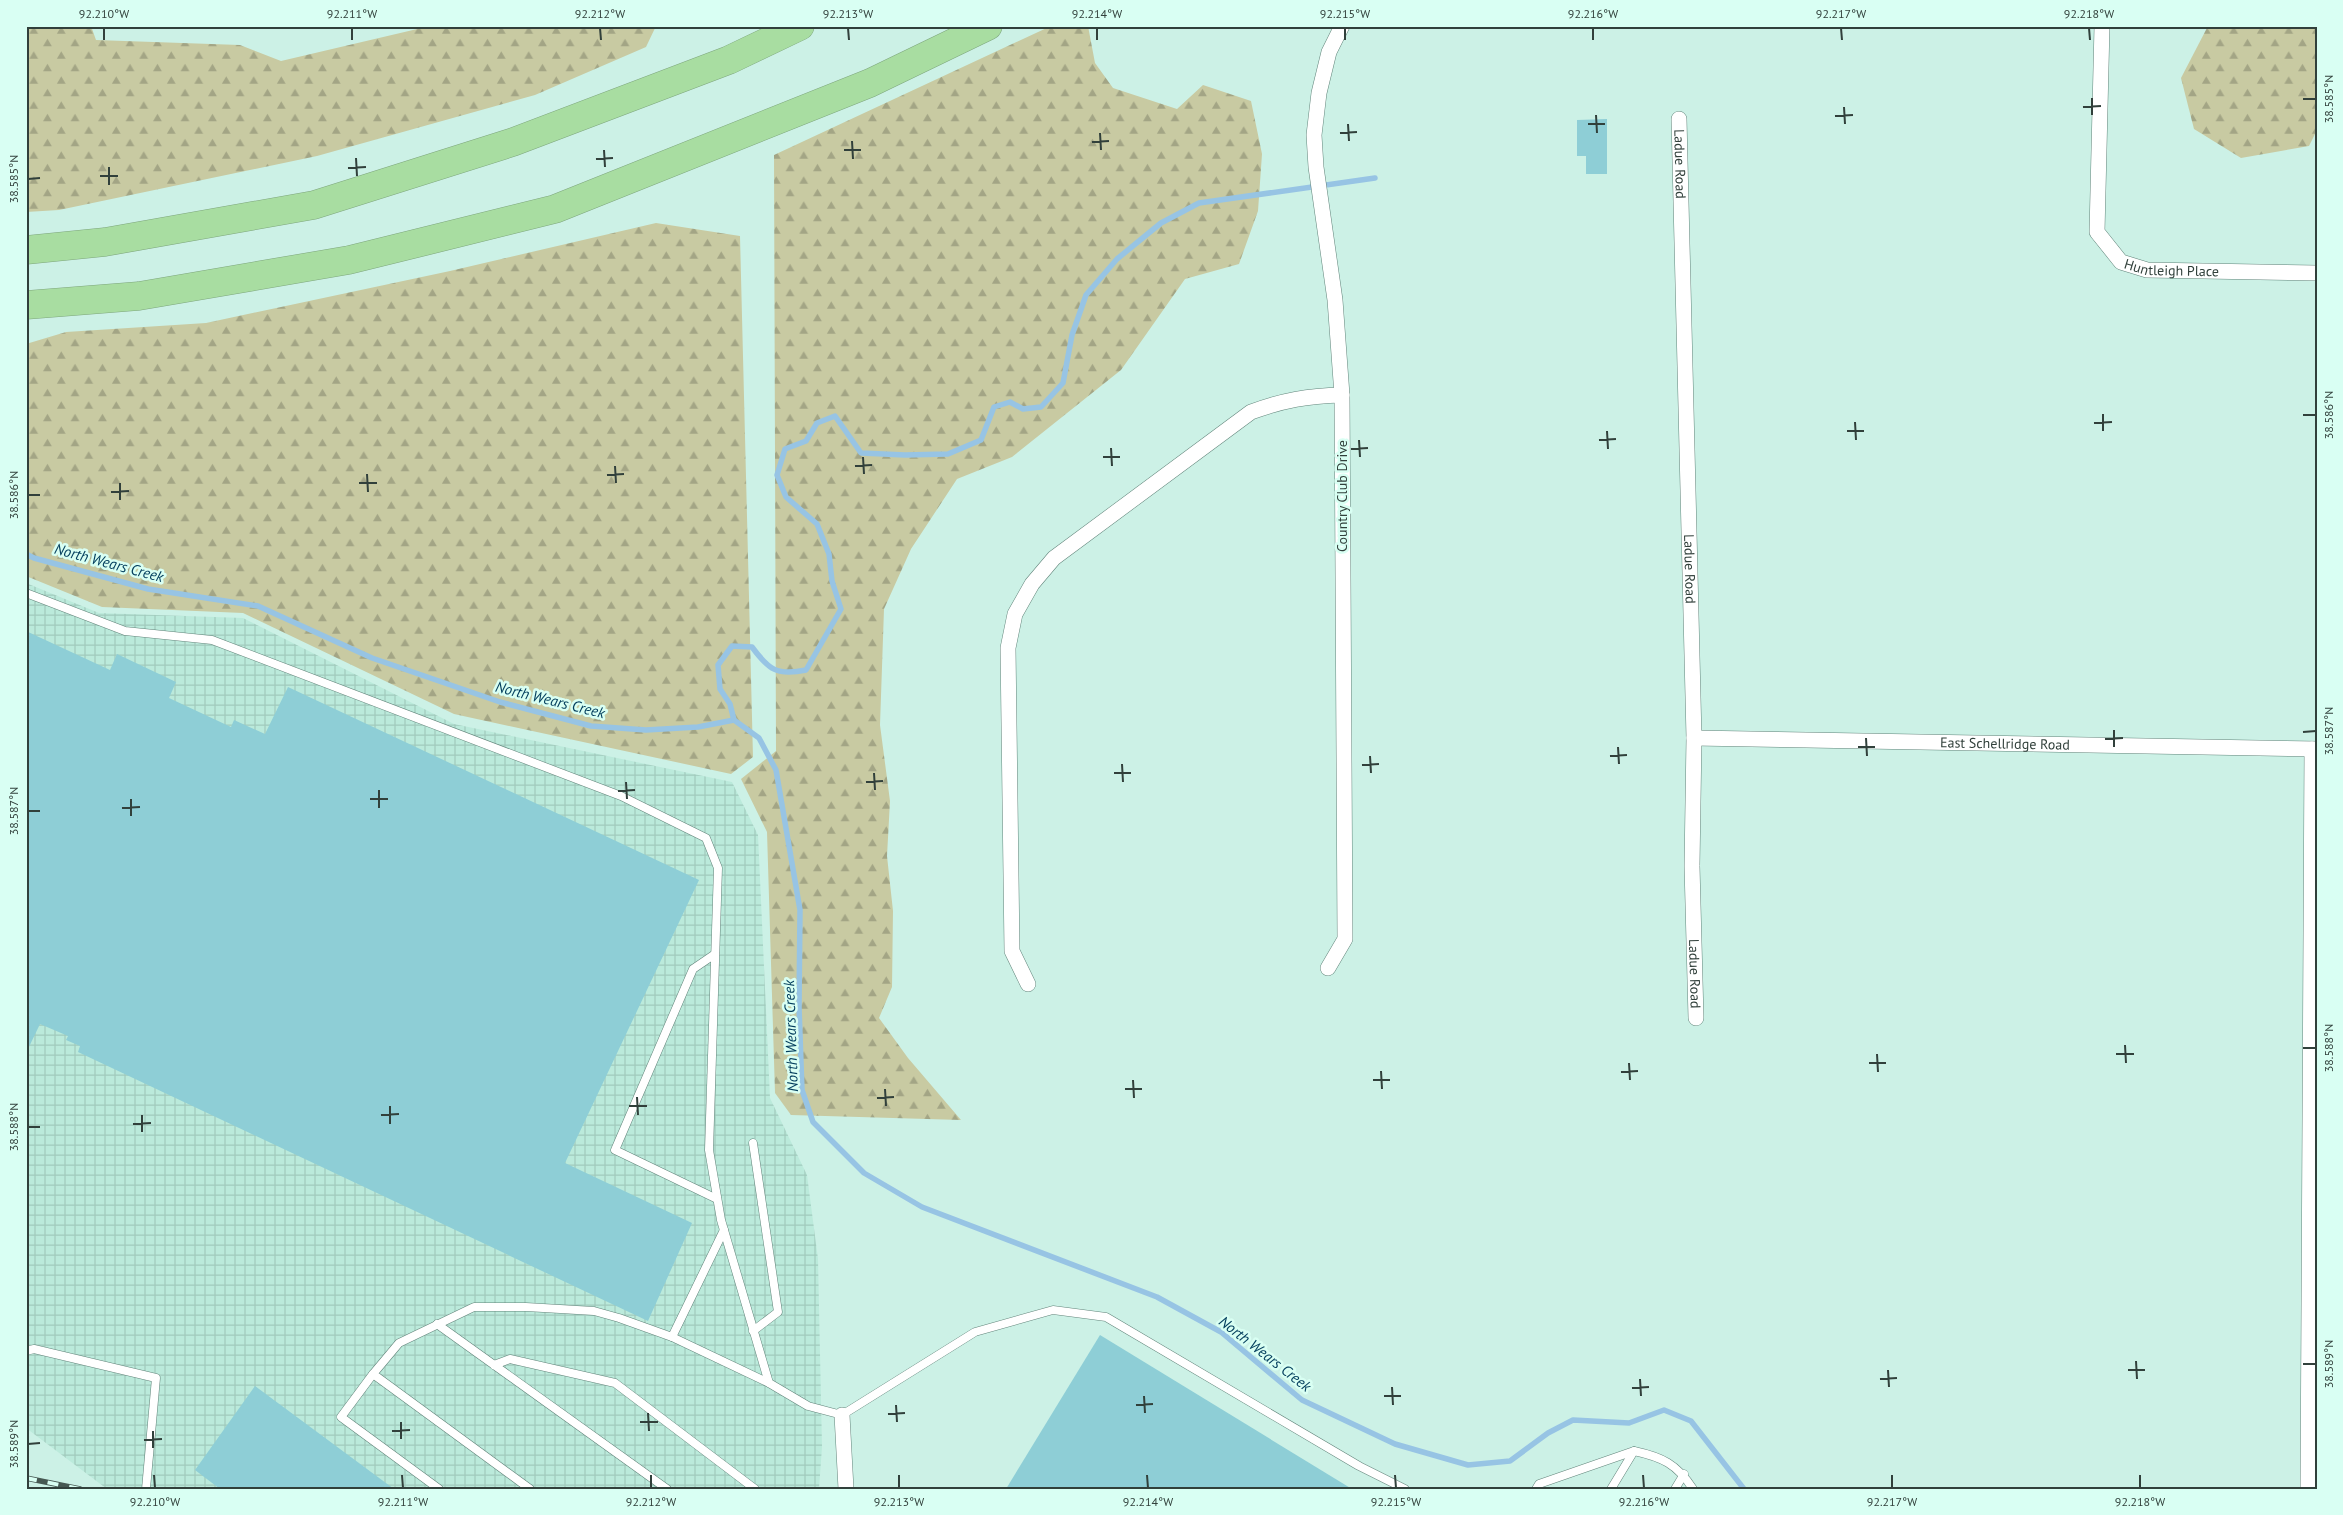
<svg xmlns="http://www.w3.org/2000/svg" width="2343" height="1515" font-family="'PT Sans',sans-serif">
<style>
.industrial{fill:url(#industrial-grid)}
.forest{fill:url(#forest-firs)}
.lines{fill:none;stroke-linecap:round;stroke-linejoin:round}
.stream{stroke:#97c4e4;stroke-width:5.5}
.building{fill:#8eced6}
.lane-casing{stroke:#62857b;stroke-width:9}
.street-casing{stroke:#62857b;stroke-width:16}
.highway-casing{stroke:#7ea67d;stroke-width:29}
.lane{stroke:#fff;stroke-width:8}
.street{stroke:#fff;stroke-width:15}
.highway{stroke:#a8dda1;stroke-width:28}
.rail-casing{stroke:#465852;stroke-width:5.5}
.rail{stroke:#d9fff3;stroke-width:4;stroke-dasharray:11;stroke-linecap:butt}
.ticks{fill:none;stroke:#31403b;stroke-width:2}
.labels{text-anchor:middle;stroke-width:5;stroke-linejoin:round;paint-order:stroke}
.street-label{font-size:14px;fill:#31403b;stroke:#d9fff3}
.water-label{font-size:15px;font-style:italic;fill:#023d5c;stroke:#d9fff3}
.neatline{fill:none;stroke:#31403b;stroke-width:2}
.ticks-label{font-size:12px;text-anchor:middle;fill:#31403b}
</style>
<defs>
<pattern id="industrial-grid" width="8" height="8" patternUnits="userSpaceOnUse" patternTransform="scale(1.25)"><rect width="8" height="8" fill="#bbeadb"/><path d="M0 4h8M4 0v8" fill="none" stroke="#a1cabd"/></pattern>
<pattern id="forest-firs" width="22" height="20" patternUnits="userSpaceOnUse" patternTransform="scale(1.25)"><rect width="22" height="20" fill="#c8caa2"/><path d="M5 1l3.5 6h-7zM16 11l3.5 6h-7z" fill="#a3a585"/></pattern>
</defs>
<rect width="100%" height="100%" fill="#ccf1e6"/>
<polygon class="industrial" points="26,583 99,613 243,618 454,724 732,782 758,835 770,1098 807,1175 818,1259 822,1447 819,1489 107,1489 26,1428"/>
<g class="forest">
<polygon points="26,26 91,26 96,40 240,45 281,61 430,26 656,26 646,47 535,95 317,156 59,210 26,212"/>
<polygon points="1051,26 1088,26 1095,63 1113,88 1177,109 1203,85 1251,101 1262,154 1258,211 1239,264 1185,279 1121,370 1012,457 957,479 911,549 884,609 880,725 890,801 887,856 893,911 892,987 879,1018 908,1058 961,1120 791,1115 775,1093 767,832 741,779 776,751 774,155"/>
<polygon points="2208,26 2317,26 2317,130 2309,146 2241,158 2194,129 2181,78"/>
<polygon points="656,223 740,236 753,757 731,774 454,714 243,613 102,607 26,576 26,344 66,332 206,323 450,271"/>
</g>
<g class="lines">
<g class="stream">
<polyline points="26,554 34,558 148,589 258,606 372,658 500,702 591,726 646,730 698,727 734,720 759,738 776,770 800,910 799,1007 802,1090 813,1122 864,1173 922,1207 1157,1297 1221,1332 1302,1400 1395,1444 1468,1465 1510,1461 1548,1433 1573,1420 1629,1423 1664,1410 1691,1421 1744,1489"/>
<path d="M734,720L730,704L720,689L718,665L732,646L752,647C769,670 777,676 806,670L841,609L832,581L829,554L817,524L786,497L777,475L785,449L806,441L817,423L835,416L861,453L905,455L948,454L981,440L994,407L1010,402L1023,409L1041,407L1063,383L1072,335L1086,295L1117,259L1161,223L1199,203L1375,178"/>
</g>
</g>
<g class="building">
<polygon points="1607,119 1607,174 1586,174 1586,156 1577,156 1577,120"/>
<polygon points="26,631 110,670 117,654 176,682 169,698 231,727 234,720 265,734 288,687 699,880 565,1163 692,1223 648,1321 78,1052 80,1046 66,1040 68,1036 40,1024 26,1053"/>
<polygon points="1100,1335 1352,1489 1006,1489"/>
<polygon points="255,1386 394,1489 220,1489 195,1470"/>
</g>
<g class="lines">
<g class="lane-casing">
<g id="lane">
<polyline points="26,593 125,631 212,640 621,796 706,838 718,868 709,1150 721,1220 769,1383 808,1406 842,1415 975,1332 1053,1310 1106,1317 1359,1466 1405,1489"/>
<polyline points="715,954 693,969 615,1150 717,1199"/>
<polyline points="753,1143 778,1312 753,1331"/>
<polyline points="724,1230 672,1337 769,1383"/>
<polyline points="437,1324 667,1489"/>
<polyline points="26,1351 34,1349 156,1378 146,1489"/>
<polyline points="494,1365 510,1359 615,1383 755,1489"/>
<polyline points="373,1374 341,1417 439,1489"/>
<polyline points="530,1489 373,1374 399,1343 474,1307 526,1307 594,1311 619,1318 672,1337"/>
<polyline points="1536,1489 1539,1484 1634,1451"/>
<path d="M1611,1489L1634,1451C1662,1457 1677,1464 1693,1489"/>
<polyline points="1675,1489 1684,1474"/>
</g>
</g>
<g class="street-casing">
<g id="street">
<path id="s1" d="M2102,26L2097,232L2121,262L2147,270L2317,273"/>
<path id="s2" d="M1679,119L1694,738L1692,866L1696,1018"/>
<path id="s3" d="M1694,738L2317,749"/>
<polyline points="1328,968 1345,939 1342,395 1335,300 1316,167 1314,135 1319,93 1329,52 1342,26"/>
<path d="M1028,984L1012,951L1008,648L1015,614L1032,584L1054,558L1251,412C1284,400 1307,396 1342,395"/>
<polyline points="842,1415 846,1489"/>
<polyline points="2308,1489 2312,749"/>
</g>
</g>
<g class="highway-casing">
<g id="highway">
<polyline points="26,250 105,242 314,205 513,142 729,60 800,26"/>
<polyline points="26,305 139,296 349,260 555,209 870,83 988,26"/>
</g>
</g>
<use href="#lane" class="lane"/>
<use href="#street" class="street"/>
<use href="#highway" class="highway"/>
<g class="rail-casing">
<polyline id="rail" points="26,1478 80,1489"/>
</g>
<use href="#rail" class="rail"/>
</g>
<path class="ticks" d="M104,28V40M352,28V40M600,28L601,40M848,28L849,40M1097,28V40M1345,28V40M1593,28V40M1841,28L1842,40M2089,28L2090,40M2092,98V115M2303,99H2316M1844,107L1845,124M2083,107L2101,106M1596,115L1597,133M1835,116L1853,115M1348,124L1349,141M1588,124H1605M1100,133L1101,150M1340,133L1357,132M852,141L853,159M1092,142L1109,141M604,150L605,167M844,150H861M356,158L357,176M596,159L613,158M109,167V185M348,168L366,167M100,176H118M28,179L40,178M2103,414V431M2303,415H2316M1855,422L1856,440M2094,423L2112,422M1607,431L1608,449M1847,431H1864M1359,440L1360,457M1599,440L1616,439M1111,448L1112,466M1351,449L1368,448M863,457L864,474M1103,457H1120M615,466L616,483M855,466L872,465M367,474L368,492M607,475L624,474M120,483V500M359,483H377M111,492L129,491M28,495H40M2114,730V747M2303,732L2316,731M1866,738L1867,756M2105,739L2123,738M1618,747L1619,764M1858,747H1875M1370,756L1371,773M1610,756L1627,755M1122,764L1123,782M1362,765L1379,764M874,773L875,790M1114,773H1131M626,782L627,799M866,782L883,781M379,790V808M618,791L635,790M131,799V816M370,799H388M122,808L140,807M28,811H40M2125,1045L2126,1063M2303,1048H2316M1877,1054L1878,1072M2116,1054H2134M1629,1063L1630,1080M1869,1063H1886M1381,1071L1382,1089M1621,1072L1638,1071M1133,1080L1134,1098M1373,1080H1390M885,1089L886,1106M1125,1089H1142M637,1097L638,1115M877,1098L894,1097M390,1106V1124M629,1106H647M142,1115V1132M381,1115L399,1114M133,1124L151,1123M28,1127H40M2136,1361L2137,1379M2303,1364H2316M1888,1370L1889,1387M2128,1370H2145M1640,1379L1641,1396M1880,1379L1897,1378M1392,1387L1393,1405M1632,1388L1649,1387M1144,1396L1145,1413M1384,1396H1401M896,1405L897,1422M1136,1405L1153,1404M648,1413L649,1431M888,1414L905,1413M401,1422V1439M640,1422H658M153,1431V1448M392,1431L410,1430M144,1440L162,1439M28,1444L40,1443M154,1475L155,1488M402,1475L403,1488M651,1475V1488M899,1475V1488M1147,1475L1148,1488M1395,1475L1396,1488M1643,1475L1644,1488M1892,1475V1488M2140,1475V1488"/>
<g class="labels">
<g class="street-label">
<text dy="5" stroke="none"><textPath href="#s2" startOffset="45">Ladue Road</textPath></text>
<text dy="5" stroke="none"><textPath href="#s1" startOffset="296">Huntleigh Place</textPath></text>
<text transform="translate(1342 496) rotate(-90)" y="5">Country Club Drive</text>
<text dy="5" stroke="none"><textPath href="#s2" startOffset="450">Ladue Road</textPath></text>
<text dy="5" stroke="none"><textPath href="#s3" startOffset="311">East Schellridge Road</textPath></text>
<text dy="5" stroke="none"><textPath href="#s2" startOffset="855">Ladue Road</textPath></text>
</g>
<g class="water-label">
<text transform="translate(109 563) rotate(15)" y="5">North Wears Creek</text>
<text transform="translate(550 700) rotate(14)" y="5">North Wears Creek</text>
<text transform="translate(791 1036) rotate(-92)" y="5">North Wears Creek</text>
<text transform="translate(1265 1354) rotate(38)" y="5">North Wears Creek</text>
</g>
</g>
<rect width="2343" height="1515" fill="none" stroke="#d9fff3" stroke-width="55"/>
<rect x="28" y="28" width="2288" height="1460" class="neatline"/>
<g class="ticks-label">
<text x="104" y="18">92.210°W</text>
<text x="352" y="18">92.211°W</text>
<text x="600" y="18">92.212°W</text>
<text x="848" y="18">92.213°W</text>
<text x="1097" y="18">92.214°W</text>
<text x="1345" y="18">92.215°W</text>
<text x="1593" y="18">92.216°W</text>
<text x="1841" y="18">92.217°W</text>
<text x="2089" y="18">92.218°W</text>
<text transform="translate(2329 99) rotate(-90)" y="4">38.585°N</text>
<text transform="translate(14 179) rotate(-90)" y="4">38.585°N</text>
<text transform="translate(2329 415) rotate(-90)" y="4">38.586°N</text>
<text transform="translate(14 495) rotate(-90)" y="4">38.586°N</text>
<text transform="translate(2329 731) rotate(-90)" y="4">38.587°N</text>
<text transform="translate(14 811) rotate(-90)" y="4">38.587°N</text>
<text transform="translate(2329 1048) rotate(-90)" y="4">38.588°N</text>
<text transform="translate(14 1127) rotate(-90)" y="4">38.588°N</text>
<text transform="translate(2329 1364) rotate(-90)" y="4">38.589°N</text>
<text transform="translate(14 1444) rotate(-90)" y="4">38.589°N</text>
<text x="155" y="1506">92.210°W</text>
<text x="403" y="1506">92.211°W</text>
<text x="651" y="1506">92.212°W</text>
<text x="899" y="1506">92.213°W</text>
<text x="1148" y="1506">92.214°W</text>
<text x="1396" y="1506">92.215°W</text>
<text x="1644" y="1506">92.216°W</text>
<text x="1892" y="1506">92.217°W</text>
<text x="2140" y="1506">92.218°W</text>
</g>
</svg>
